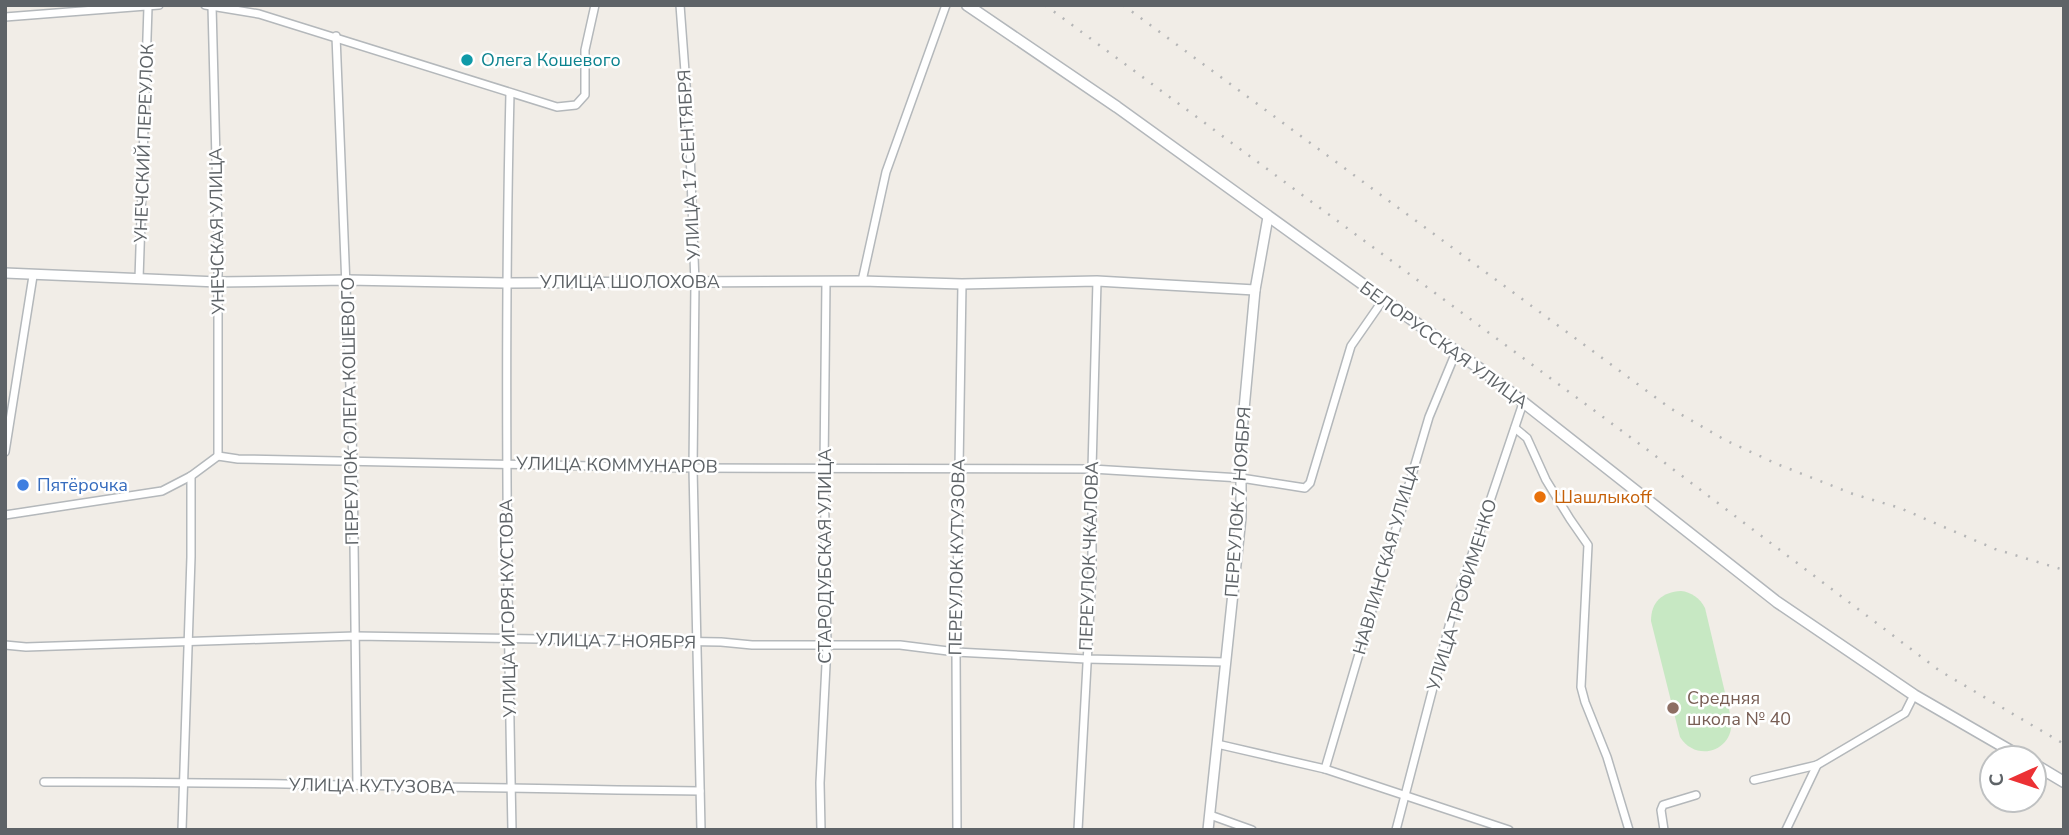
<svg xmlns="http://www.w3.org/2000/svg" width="2069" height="835" font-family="'Nunito Sans',sans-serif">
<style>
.green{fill:#c7e8c3}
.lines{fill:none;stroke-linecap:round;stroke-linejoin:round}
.minor-casing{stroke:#b4b8bb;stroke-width:10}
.tertiary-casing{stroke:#b4b8bb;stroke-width:12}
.secondary-casing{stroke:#b3b7bb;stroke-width:13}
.minor{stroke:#fff;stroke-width:7}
.tertiary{stroke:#fff;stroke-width:9}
.secondary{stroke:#fff;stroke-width:10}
.rail{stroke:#b5b6b7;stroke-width:2.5;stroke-dasharray:2 9;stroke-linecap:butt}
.culture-dot{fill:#0f9aa8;stroke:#fff;stroke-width:2.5}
.shop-dot{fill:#3f7fe0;stroke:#fff;stroke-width:2.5}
.food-dot{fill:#e8710a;stroke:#fff;stroke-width:2.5}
.education-dot{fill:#8d6e63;stroke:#fff;stroke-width:2.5}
.labels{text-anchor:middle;stroke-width:5;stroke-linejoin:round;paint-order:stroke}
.culture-label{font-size:18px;fill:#0d838f;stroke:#fff;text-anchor:start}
.street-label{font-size:18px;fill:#5e6367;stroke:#fff}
.shop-label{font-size:18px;fill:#366cbe;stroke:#fff;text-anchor:start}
.food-label{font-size:18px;fill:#c56008;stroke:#fff;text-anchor:start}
.education-label{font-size:18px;fill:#785e54;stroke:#fff;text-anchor:start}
</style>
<rect width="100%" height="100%" fill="#f1ede7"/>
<path class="green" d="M1681,591C1691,592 1700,598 1705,608L1731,718C1736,750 1697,764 1680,737L1651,621C1651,602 1662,592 1681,591Z"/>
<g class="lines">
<g class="minor-casing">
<g id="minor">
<polyline points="205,5 259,14 557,107 576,105 585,95 585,50 595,5"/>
<polyline points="680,5 689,125 695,283 693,468 701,830"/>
<polyline points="212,6 218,236 218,456"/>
<polyline points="5,17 159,5"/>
<polyline points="336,36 353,462 357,785"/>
<path d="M510,93C504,339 507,584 512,830"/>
<polyline points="139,279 148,7"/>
<polyline points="862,281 886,172 946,5"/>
<polyline points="1515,428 1527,438 1546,480 1570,519 1588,545 1581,687 1585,702 1607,757 1629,830"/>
<polyline points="5,452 33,276"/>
<polyline points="5,515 162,491 191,476 218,456 238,459 693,468 1092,469 1241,478 1305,488 1310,483 1351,346 1383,300"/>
<polyline points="5,645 26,647 355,636 721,642 752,645 900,645 956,652 1086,659 1226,662"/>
<polyline points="1217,744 1325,769 1509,830"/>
<polyline points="1325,769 1429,417 1456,352"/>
<polyline points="1754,780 1817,765 1905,713 1914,695"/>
<path d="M44,782C262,781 481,789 700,791"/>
<polyline points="1210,815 1252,830"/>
<polyline points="182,830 191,557 191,476"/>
<polyline points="821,830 820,783 827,645 824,468 826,281"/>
<polyline points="957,830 956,652 962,284"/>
<polyline points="1078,830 1092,572 1092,469 1097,281"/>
<polyline points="1396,830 1453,611 1523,403"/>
<polyline points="1664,830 1661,810 1663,805 1696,795"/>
<polyline points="1786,830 1817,765"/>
</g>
</g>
<g class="tertiary-casing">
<g id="tertiary">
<polyline points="5,273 218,282 347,280 505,283 862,281 962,284 1097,281 1255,290"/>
<polyline points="1208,830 1241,517 1241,442 1255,290 1268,217"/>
</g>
</g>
<g class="secondary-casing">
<g id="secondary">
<polyline points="967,5 1117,107 1490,376 1777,602 1914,695 2023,758"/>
<polyline points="2034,764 2064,782"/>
</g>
</g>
<use href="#minor" class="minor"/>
<use href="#tertiary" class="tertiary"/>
<use href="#secondary" class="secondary"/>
<g class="rail">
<polyline points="1045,5 1649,451 1940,671 2064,744"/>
<polyline points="1123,5 1670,408 1725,440 1777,464 1853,494 1900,508 1995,549 2064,570"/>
</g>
</g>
<circle class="culture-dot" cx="467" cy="60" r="7"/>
<circle class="shop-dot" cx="23" cy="485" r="7"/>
<circle class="food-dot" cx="1540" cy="497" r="7"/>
<circle class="education-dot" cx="1673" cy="708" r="7"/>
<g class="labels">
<g class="culture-label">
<text x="481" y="66">Олега Кошевого</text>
</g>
<g class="street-label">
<text transform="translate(144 143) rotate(-88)" y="6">УНЕЧСКИЙ ПЕРЕУЛОК</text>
<text transform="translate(689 165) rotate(-93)" y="6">УЛИЦА 17 СЕНТЯБРЯ</text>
<text transform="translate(217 231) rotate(-91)" y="6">УНЕЧСКАЯ УЛИЦА</text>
<text x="630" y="288">УЛИЦА ШОЛОХОВА</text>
<text transform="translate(1444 345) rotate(36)" y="6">БЕЛОРУССКАЯ УЛИЦА</text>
<text transform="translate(350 411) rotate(-91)" y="6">ПЕРЕУЛОК ОЛЕГА КОШЕВОГО</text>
<text transform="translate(617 465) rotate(1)" y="6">УЛИЦА КОММУНАРОВ</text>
<text transform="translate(1238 502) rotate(-86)" y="6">ПЕРЕУЛОК 7 НОЯБРЯ</text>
<text transform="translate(825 556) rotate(-90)" y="6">СТАРОДУБСКАЯ УЛИЦА</text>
<text transform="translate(1089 556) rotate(-88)" y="6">ПЕРЕУЛОК ЧКАЛОВА</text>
<text transform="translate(957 557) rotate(-89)" y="6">ПЕРЕУЛОК КУТУЗОВА</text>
<text transform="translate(1386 559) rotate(-74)" y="6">НАВЛИНСКАЯ УЛИЦА</text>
<text transform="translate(1462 595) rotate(-73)" y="6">УЛИЦА ТРОФИМЕНКО</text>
<text transform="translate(508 608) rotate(-91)" y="6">УЛИЦА ИГОРЯ КУСТОВА</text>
<text transform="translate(616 641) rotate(1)" y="6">УЛИЦА 7 НОЯБРЯ</text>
<text transform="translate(372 786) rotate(1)" y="6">УЛИЦА КУТУЗОВА</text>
</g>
<g class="shop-label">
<text x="37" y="491">Пятёрочка</text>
</g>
<g class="food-label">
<text x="1554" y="503">Шашлыкоff</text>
</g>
<g class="education-label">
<text x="1687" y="704">Средняя<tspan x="1687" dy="21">школа № 40</tspan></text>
</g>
</g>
<rect width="2069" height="835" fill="none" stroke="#5e6367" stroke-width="14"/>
<g transform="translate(2013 779) rotate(267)"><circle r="33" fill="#ffffff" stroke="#bfc1c2" stroke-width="2"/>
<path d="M0-5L12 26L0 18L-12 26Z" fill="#ec3134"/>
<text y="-10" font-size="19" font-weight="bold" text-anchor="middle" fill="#5e6367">С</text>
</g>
</svg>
